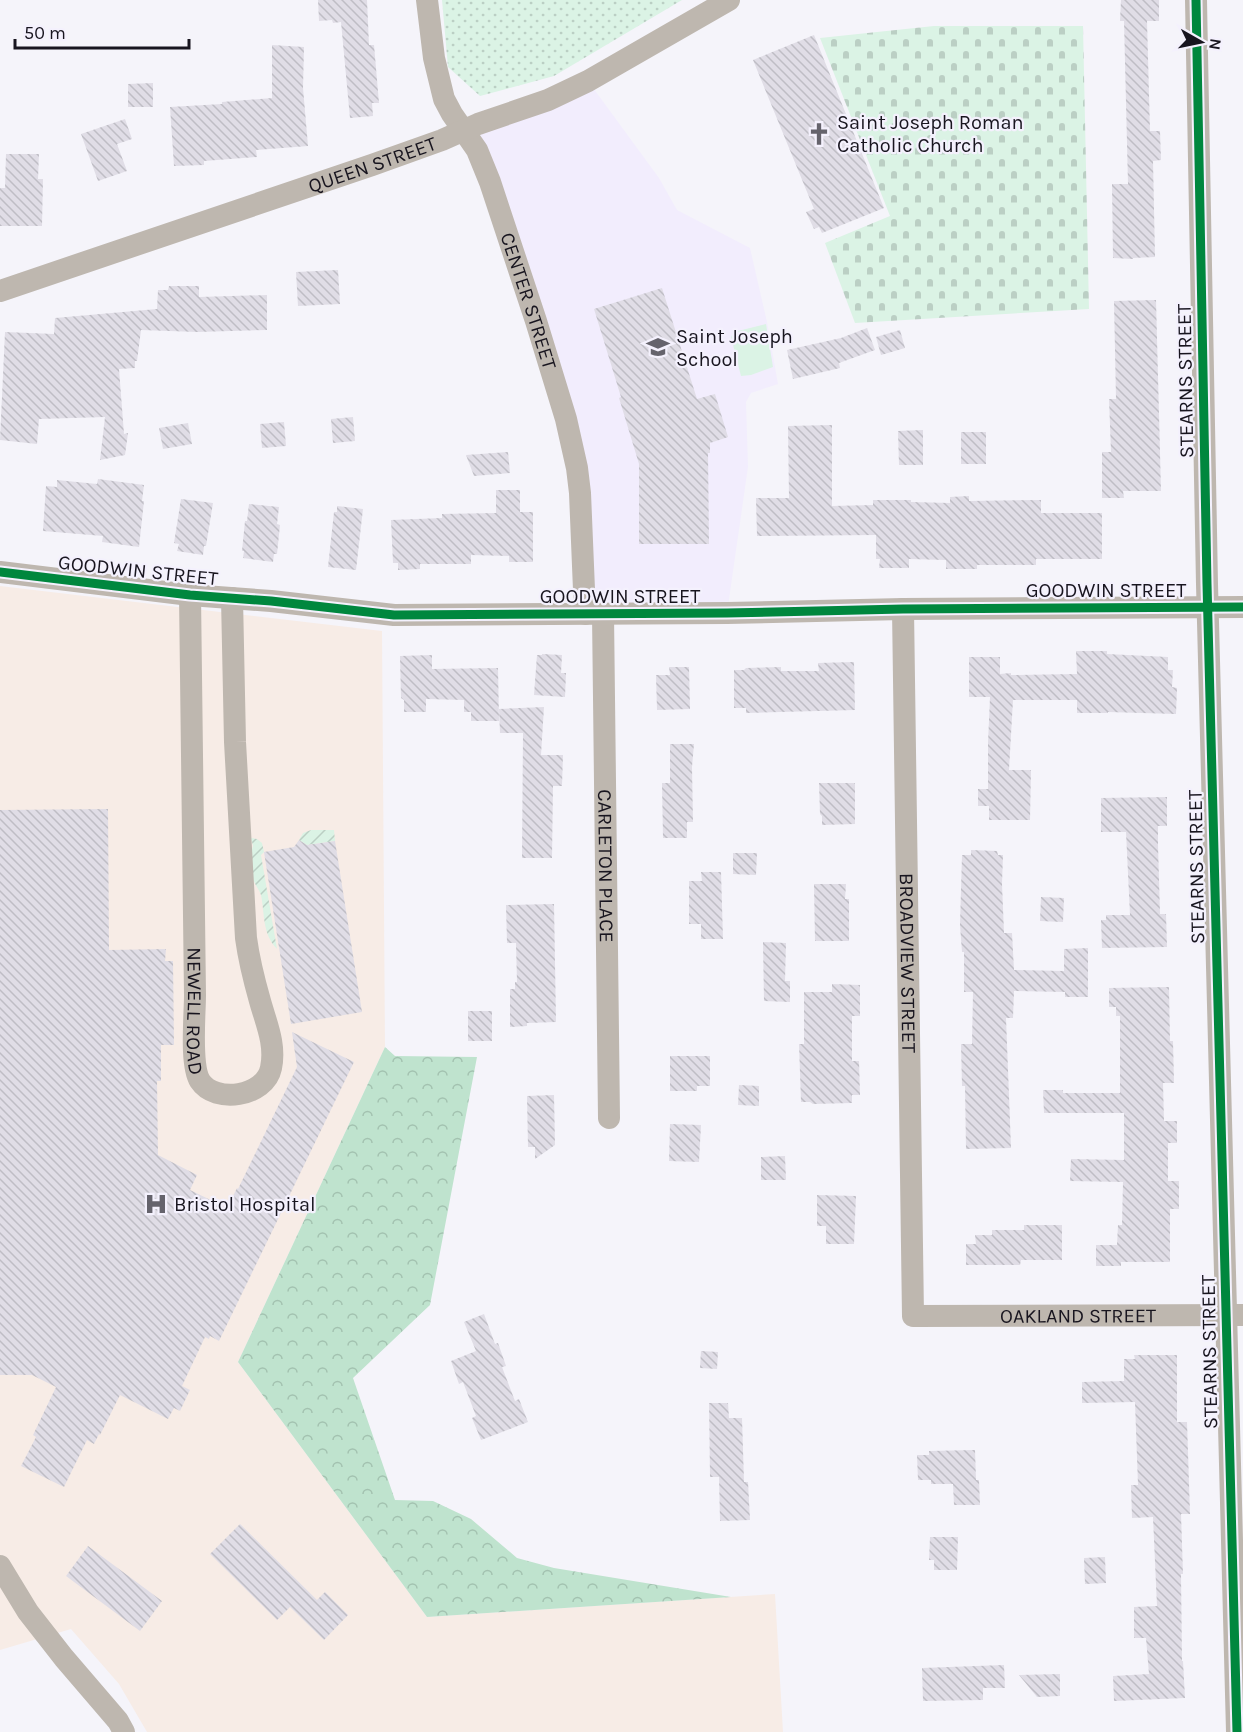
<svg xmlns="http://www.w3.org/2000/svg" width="1243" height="1732" font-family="Karla,sans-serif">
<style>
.built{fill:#f2edfd}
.medical{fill:#f7ece6}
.grass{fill:url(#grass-dots)}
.forest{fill:url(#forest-crowns)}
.cemetery{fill:url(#cemetery-stones)}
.park{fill:#dbf3e5}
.garden{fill:url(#garden-furrows)}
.building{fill:url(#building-back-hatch)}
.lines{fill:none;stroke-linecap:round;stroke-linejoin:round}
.street{stroke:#beb7af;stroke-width:22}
.cycleway-casing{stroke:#f4f1fd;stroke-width:13}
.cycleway{stroke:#00873e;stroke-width:9}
.labels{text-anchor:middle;stroke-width:4.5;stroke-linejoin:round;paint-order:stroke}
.poi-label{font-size:20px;fill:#18151f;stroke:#f4f1fd;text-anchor:start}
.street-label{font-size:20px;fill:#18151f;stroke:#f4f1fd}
</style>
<defs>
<pattern id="grass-dots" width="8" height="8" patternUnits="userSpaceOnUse" patternTransform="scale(1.5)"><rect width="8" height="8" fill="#dbf3e5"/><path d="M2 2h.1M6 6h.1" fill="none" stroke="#bbcfc4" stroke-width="1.8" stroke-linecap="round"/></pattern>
<pattern id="forest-crowns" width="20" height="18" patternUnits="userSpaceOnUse" patternTransform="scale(1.5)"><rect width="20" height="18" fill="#bfe3ce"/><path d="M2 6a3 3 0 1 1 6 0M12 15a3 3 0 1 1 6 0" fill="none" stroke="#a3c2b0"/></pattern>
<pattern id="cemetery-stones" width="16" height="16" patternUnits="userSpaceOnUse" patternTransform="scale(1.5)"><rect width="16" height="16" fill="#dbf3e5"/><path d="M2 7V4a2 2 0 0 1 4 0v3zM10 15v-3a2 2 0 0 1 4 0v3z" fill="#bbcfc4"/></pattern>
<pattern id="garden-furrows" width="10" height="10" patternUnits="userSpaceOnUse" patternTransform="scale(1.5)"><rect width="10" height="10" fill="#dbf3e5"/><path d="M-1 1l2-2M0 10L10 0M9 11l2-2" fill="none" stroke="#bbcfc4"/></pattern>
<pattern id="building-back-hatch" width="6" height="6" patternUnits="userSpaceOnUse" patternTransform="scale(1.5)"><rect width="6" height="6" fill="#e0dde6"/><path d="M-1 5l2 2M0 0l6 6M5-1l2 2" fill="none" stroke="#bfbdc5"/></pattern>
</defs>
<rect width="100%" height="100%" fill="#f5f4fa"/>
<polygon class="built" points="588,81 659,178 677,210 750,248 767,322 778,384 751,393 746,402 748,467 727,613 585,614 580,493 481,158 478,124"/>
<polygon class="medical" points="0,586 382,631 385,1047 238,1362 427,1617 775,1594 783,1732 147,1732 119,1684 71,1629 0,1650"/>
<polygon class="grass" points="442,0 682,0 554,76 480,96 448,67"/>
<polygon class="forest" points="385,1047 395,1056 477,1057 430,1305 353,1378 395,1500 433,1501 471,1519 517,1558 554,1568 731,1597 427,1617 238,1362"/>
<polygon class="cemetery" points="934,26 1083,26 1089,309 855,323 825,243 890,216 820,38"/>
<polygon class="park" points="766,324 773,367 751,375 741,376 731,337 734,332"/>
<g class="garden">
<polygon points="311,830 334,830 335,841 307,845 299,840 303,833"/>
<path d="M251,838L257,839L262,843L264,852L261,855L277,949C262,933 265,915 261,895C259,889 254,884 253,878C251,869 252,858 252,849L253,846Z"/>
</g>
<g class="building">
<polygon points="318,0 367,0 369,45 374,45 379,103 372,103 373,116 350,118 341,22 333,23 332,20 319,21"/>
<polygon points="1121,0 1159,0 1159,21 1147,21 1150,131 1160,131 1161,160 1153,161 1155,257 1133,258 1133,259 1113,258 1112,184 1128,184 1124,21 1120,21"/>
<polygon points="814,35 884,208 822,233 819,227 814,229 806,212 814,209 753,60"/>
<polygon points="272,45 304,47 303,88 308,146 256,150 257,157 204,161 204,165 174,166 170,107 222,104 222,102 272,98"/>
<polygon points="153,83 153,107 128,107 128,84"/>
<polygon points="125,119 132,139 117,144 127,171 98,181 81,134"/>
<polygon points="6,154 39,154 38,179 43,179 42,226 0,226 0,188 5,188"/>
<polygon points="338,270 340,304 298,306 296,272"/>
<polygon points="169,286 199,286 199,297 267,295 267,330 197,332 141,330 137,361 135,361 135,368 119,369 124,434 128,433 125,455 100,460 105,417 39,419 37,444 0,440 5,332 54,334 55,318 157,309 158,290 168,290"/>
<polygon points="662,288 697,399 715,394 728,437 710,443 710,453 708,453 709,544 639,544 639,464 619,398 621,397 594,309"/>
<polygon points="1156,300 1161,491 1123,491 1124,498 1102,498 1102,452 1111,452 1109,399 1116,399 1114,301"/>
<polygon points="867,328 875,350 839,363 840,368 793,379 787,350 841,338"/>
<polygon points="900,330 905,348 881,355 876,337"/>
<polygon points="353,417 355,441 333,443 331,419"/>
<polygon points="284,422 286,446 262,448 260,424"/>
<polygon points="188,423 192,444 163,449 159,428"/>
<polygon points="832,425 832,506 873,505 873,500 911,500 911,502 950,503 950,497 969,496 969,501 1041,500 1041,513 1102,513 1102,559 1036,559 1036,565 977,565 977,569 946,569 946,560 909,559 909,568 879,568 880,559 876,559 876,535 757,536 756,498 789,498 788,426"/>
<polygon points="923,430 923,465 899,465 898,431"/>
<rect x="961" y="432" width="25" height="32"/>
<polygon points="508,452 510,473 474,476 466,455"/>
<polygon points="98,479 144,485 142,501 144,501 139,547 102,542 103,536 43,531 46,486 57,487 57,480 97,484"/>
<polygon points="496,490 520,490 520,512 533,512 533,562 509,562 509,556 471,555 471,564 420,564 420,569 398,570 398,563 393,563 391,520 442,518 442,514 496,513"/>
<polygon points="181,499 213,503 206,546 204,546 203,555 177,551 179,544 174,543"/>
<polygon points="249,504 279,507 277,524 280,525 277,554 274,554 273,562 243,558 244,551 242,551 245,521 247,521"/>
<polygon points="337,506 363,509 356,570 328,567 334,512 337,512"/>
<polygon points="1076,651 1107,651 1107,654 1168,657 1168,670 1173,670 1172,687 1177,688 1176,714 1108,712 1108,713 1077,713 1077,700 1013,700 1009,770 1031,770 1030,820 989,820 989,806 978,806 978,789 988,789 988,743 990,697 969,697 969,657 1000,657 1000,674 1011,673 1011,675 1077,674"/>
<polygon points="542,654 562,655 561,673 566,673 565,697 534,695 537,655 542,655"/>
<polygon points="432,655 432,669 498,668 499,721 471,721 471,712 464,712 464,700 426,699 426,712 404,712 404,700 401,698 400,656"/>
<polygon points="854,662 855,710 746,713 746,708 734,708 734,670 744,670 746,668 781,667 781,671 819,671 818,663"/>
<polygon points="669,667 689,667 690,709 657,710 656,675 670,675"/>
<polygon points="544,707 541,755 563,755 562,786 553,786 552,858 522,858 523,733 500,733 499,709"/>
<polygon points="670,744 694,744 692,767 693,822 687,822 687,838 663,838 662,783 670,783"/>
<polygon points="819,783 855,783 855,824 822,825 822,816 820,814"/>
<polygon points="1167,797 1167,826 1158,826 1158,845 1160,914 1166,914 1167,947 1102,948 1101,920 1106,920 1106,915 1130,915 1126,832 1101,832 1101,798"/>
<polygon points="108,809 109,950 166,949 165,961 173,961 174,1045 161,1045 161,1081 157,1081 158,1155 197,1175 190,1190 227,1208 237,1188 238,1189 297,1067 292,1032 354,1062 219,1341 210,1336 209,1339 205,1337 182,1386 190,1390 180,1411 174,1408 168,1419 120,1395 100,1435 99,1434 94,1444 87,1440 64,1487 21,1466 36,1437 33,1435 56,1387 32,1375 0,1375 0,810"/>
<polygon points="299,840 307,845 335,841 362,1012 291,1024 264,852 294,847"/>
<polygon points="971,850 997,851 998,855 1003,855 1002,884 1004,933 1012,933 1014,970 1064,971 1064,949 1088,948 1088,997 1065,997 1065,992 1014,991 1013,1018 1006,1018 1011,1148 966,1149 965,1086 962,1086 961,1044 972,1044 973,992 964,992 964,952 962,952 960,925 962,855 971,855"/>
<polygon points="733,853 757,853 756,875 733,874"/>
<polygon points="701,872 721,872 723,939 701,939 701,924 689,924 689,881 702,881"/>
<polygon points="814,884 846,884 845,899 849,899 849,941 815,941"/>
<polygon points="1041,897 1064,898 1063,922 1040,921"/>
<polygon points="554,904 556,1022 527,1023 527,1026 510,1027 510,989 515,989 515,982 517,982 516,943 507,943 506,905"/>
<polygon points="763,942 786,943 785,981 790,981 790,1002 764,1001"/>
<polygon points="832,984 860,985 860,1016 852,1016 852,1061 859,1061 860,1095 852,1095 852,1103 813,1104 810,1102 801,1102 799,1044 804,1044 804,992 832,992"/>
<polygon points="1169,987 1170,1041 1173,1041 1174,1083 1163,1083 1164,1121 1177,1121 1177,1143 1168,1143 1168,1181 1179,1181 1179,1209 1170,1209 1170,1262 1121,1262 1121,1266 1096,1266 1096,1245 1117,1245 1118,1225 1122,1225 1123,1182 1070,1181 1071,1159 1124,1160 1124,1113 1044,1113 1043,1090 1063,1090 1063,1093 1120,1093 1120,1016 1116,1016 1116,1007 1109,1007 1109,988"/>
<rect x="468" y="1011" width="24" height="30"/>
<polygon points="670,1056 710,1056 710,1086 697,1086 697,1091 670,1091"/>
<polygon points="739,1085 759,1086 759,1106 738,1105"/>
<polygon points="554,1095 555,1145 535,1159 535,1147 528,1147 527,1096"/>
<polygon points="670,1124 701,1125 699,1162 669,1161"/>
<polygon points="785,1156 786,1180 761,1180 761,1157"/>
<polygon points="817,1195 856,1196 854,1244 826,1244 826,1226 817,1226"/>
<polygon points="1024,1225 1062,1225 1062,1260 1021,1260 1020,1265 966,1265 966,1244 976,1244 975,1235 992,1235 992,1230 1024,1230"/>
<polygon points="484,1314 495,1344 498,1343 506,1366 502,1367 515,1401 519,1399 528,1422 481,1440 472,1418 476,1416 463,1382 459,1384 451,1361 476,1351 464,1322"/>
<polygon points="701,1351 718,1352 717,1369 700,1368"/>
<polygon points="1134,1355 1177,1355 1177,1422 1187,1422 1190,1514 1181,1514 1183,1574 1181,1574 1182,1661 1183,1661 1185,1698 1114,1701 1113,1676 1149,1674 1146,1638 1134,1638 1134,1607 1157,1606 1153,1517 1132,1518 1131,1485 1138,1485 1135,1402 1082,1403 1082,1382 1124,1381 1124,1359 1135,1359"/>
<polygon points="709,1403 728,1403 729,1418 742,1418 744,1482 748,1482 750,1520 720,1521 719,1477 710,1477"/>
<polygon points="975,1450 976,1480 979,1480 980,1505 954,1505 953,1484 931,1484 931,1480 918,1480 917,1455 929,1455 929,1451"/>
<polygon points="240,1524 317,1600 325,1592 348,1615 324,1640 290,1607 277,1620 210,1554"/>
<polygon points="930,1537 958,1537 957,1570 934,1570 934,1560 929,1560"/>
<polygon points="88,1546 162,1601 140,1631 66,1576"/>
<polygon points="1105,1557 1106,1583 1085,1584 1084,1558"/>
<polygon points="1004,1665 1005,1688 983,1688 983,1700 923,1701 922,1668"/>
<polygon points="1060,1674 1060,1696 1037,1697 1019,1675"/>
</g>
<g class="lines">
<g class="street">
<path id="s1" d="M427,0L434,58L444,99L452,114L477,150L490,182L536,321L566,419L577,468L580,493L585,614"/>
<polyline points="1196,0 1207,584 1237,1732"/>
<path id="s2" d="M0,291L372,165L442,140L478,124L548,100L588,81L729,0"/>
<polyline points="0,572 190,595 271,601 394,615 727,613 903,609 1243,607"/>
<path id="s3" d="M190,595L195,995C195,1015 190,1065 200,1081C215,1104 265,1097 271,1068C276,1044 266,1023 260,1001C254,980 249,960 246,938L235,742L232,598"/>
<path id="s4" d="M903,609L913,1316L1243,1315"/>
<path id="s5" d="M603,614L609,1118"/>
<polyline points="0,1566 28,1612 64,1658 118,1721 124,1732"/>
</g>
<g class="cycleway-casing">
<g id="cycleway">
<polyline points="1196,0 1207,584 1237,1732"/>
<polyline points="0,572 190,595 271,601 394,615 727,613 903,609 1243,607"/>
</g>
</g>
<use href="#cycleway" class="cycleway"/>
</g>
<defs>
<g id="church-bare" transform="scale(1.8)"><path d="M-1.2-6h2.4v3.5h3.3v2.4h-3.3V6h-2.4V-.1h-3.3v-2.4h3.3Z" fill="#65636c" stroke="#f4f1fd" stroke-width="2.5" paint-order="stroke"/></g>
<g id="school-bare" transform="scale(1.8)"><path d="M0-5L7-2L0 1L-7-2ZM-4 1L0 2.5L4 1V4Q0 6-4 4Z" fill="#65636c" stroke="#f4f1fd" stroke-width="2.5" paint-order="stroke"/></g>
<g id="hospital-bare" transform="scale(1.8)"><path d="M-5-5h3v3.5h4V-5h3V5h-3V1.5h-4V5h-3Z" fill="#65636c" stroke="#f4f1fd" stroke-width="2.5" paint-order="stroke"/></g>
</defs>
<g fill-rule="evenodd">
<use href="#church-bare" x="819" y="134"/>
<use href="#school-bare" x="658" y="347"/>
<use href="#hospital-bare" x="156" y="1204"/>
</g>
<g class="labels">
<g class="poi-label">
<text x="837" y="129">Saint Joseph Roman<tspan x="837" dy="23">Catholic Church</tspan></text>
<text x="676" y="343">Saint Joseph<tspan x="676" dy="23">School</tspan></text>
<text x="174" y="1211">Bristol Hospital</text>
</g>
<g class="street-label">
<text dy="7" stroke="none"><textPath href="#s2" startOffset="393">QUEEN STREET</textPath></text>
<text dy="7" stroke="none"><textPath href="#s1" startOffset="321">CENTER STREET</textPath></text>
<text transform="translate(1185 381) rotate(-91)" y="7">STEARNS STREET</text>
<text transform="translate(138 570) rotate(6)" y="7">GOODWIN STREET</text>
<text x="1106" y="597">GOODWIN STREET</text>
<text x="620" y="603">GOODWIN STREET</text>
<text dy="7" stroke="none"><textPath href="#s5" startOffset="252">CARLETON PLACE</textPath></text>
<text transform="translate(1196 867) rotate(-91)" y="7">STEARNS STREET</text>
<text dy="7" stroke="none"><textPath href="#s4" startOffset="354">BROADVIEW STREET</textPath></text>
<text dy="7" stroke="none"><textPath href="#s3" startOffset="416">NEWELL ROAD</textPath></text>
<text dy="7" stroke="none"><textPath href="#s4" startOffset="872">OAKLAND STREET</textPath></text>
<text transform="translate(1209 1352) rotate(-91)" y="7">STEARNS STREET</text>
</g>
</g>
<g transform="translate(1201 42) rotate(99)" stroke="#f4f1fd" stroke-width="4.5" paint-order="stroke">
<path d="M0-4.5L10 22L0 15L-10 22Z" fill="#18151f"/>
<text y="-9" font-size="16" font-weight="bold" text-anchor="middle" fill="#18151f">N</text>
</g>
<path d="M15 39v9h174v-9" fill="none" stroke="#18151f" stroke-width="3"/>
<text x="24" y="39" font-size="18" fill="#18151f" stroke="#f4f1fd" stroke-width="4.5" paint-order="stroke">50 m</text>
</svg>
